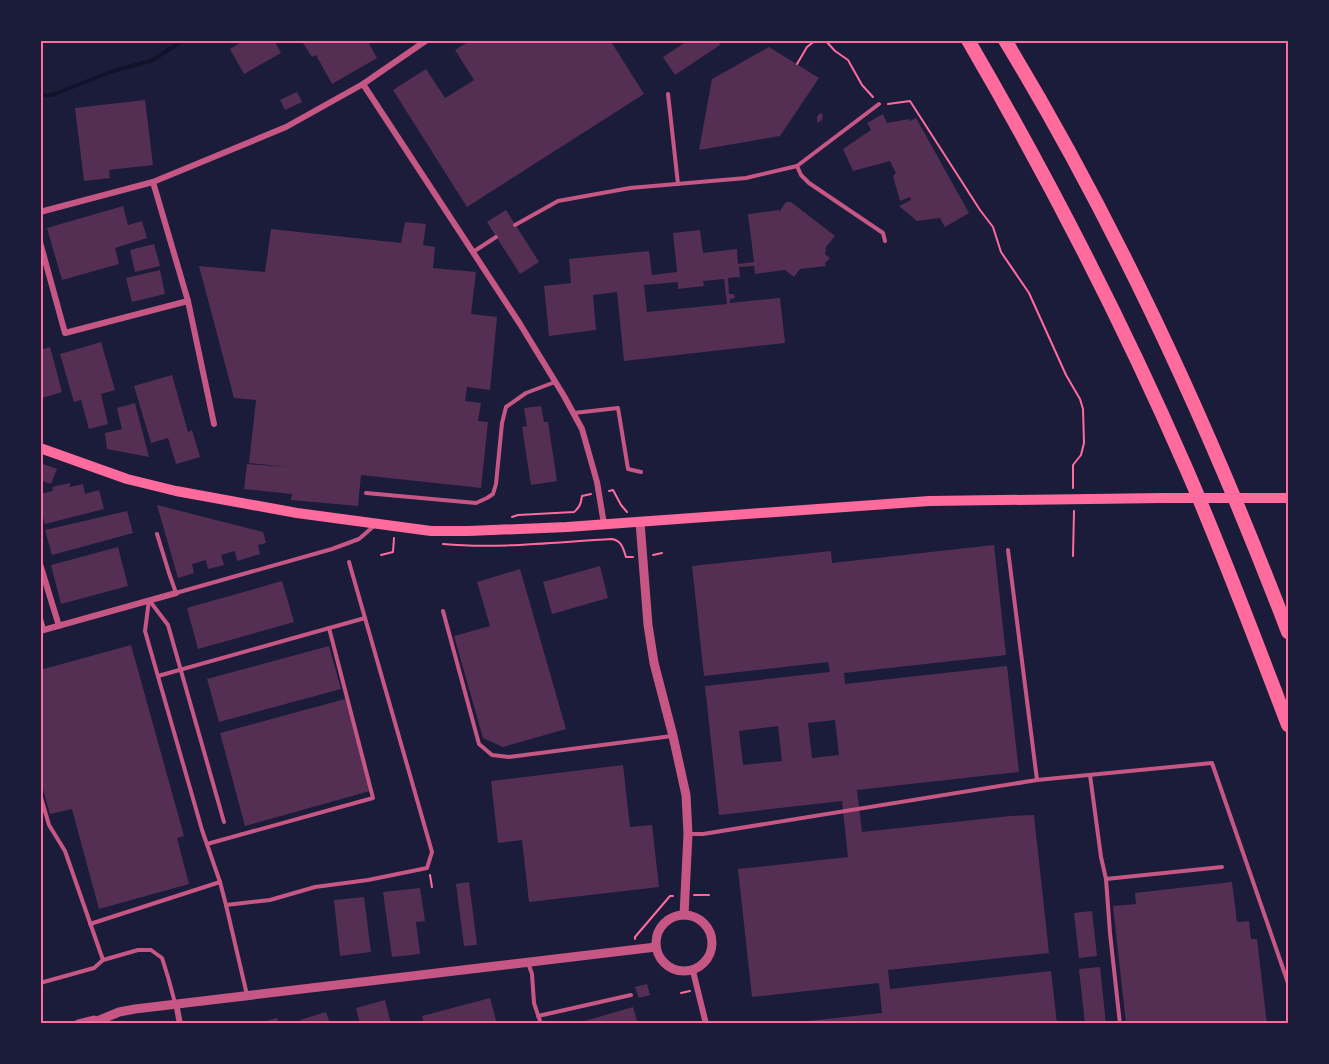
<svg xmlns="http://www.w3.org/2000/svg" width="1329" height="1064" font-family="'Roboto Condensed',sans-serif">
<style>
.lines{fill:none;stroke-linecap:round;stroke-linejoin:round}
.stream{stroke:#12122b;stroke-width:4}
.building{fill:#542f53;fill-rule:evenodd}
.path{stroke:#ff6b9d;stroke-width:2}
.service{stroke:#c65784;stroke-width:4}
.minor{stroke:#c65784;stroke-width:6}
.tertiary{stroke:#c65784;stroke-width:9}
.secondary{stroke:#ff6b9d;stroke-width:10}
.motorway{stroke:#ff6b9d;stroke-width:14}
.neatline{fill:none;stroke:#ff6b9d;stroke-width:2}
</style>
<rect width="100%" height="100%" fill="#1b1b3a"/>
<g class="lines">
<polyline class="stream" points="40,95 52,95 113,71 151,61 184,40"/>
</g>
<g class="building">
<polygon points="245,40 274,40 281,53 244,74 230,49"/>
<polygon points="301,40 367,40 377,58 332,84 316,55 312,57"/>
<polygon points="471,40 610,40 644,94 467,207 393,90 426,69 445,98 474,80 455,50"/>
<polygon points="689,40 718,40 720,45 675,75 663,57"/>
<polygon points="769,47 819,78 780,136 699,150 712,79"/>
<polygon points="297,92 302,102 285,110 280,100"/>
<polygon points="145,100 153,165 109,170 110,178 84,181 75,108"/>
<polygon points="820,113 823,115 822,120 817,123 817,117"/>
<polygon points="883,114 887,123 909,119 910,121 916,118 969,213 945,227 940,218 917,221 899,206 911,200 910,197 900,201 893,176 896,173 890,161 853,171 843,149 871,130 867,123"/>
<path d="M786,202H791L835,236L826,247L825,254L830,258L825,263L826,266L800,269L794,277L785,270L755,274L754,266L739,267L740,277L728,278L729,294H734L735,298L730,299V303L780,298L785,343L624,361L617,292L593,295L596,330L549,336L544,286L571,283L569,259L649,251L652,275L677,272L673,233L700,230L703,253L737,249L738,264L754,262L748,214L779,210V212ZM724,279L727,304L647,312L644,285L678,282V289L704,286L703,281Z"/>
<polygon points="123,206 128,225 142,221 147,238 115,248 119,264 62,280 47,228"/>
<polygon points="506,210 539,262 520,274 487,222"/>
<polygon points="405,222 426,224 423,245 435,247 433,268 476,272 471,314 497,317 490,390 467,387 465,401 481,403 478,421 488,422 481,488 361,475 358,506 291,500 292,494 244,489 247,464 290,467 249,463 256,400 234,398 199,266 265,272 271,229 401,243"/>
<polygon points="154,244 160,266 135,272 130,250"/>
<polygon points="160,270 165,294 132,302 126,278"/>
<polygon points="101,342 115,390 101,394 108,424 89,429 81,400 74,402 60,354"/>
<polygon points="50,347 62,392 42,398 40,392 40,350"/>
<polygon points="172,375 188,432 192,430 200,457 176,464 168,438 151,443 134,386"/>
<polygon points="135,403 149,457 107,449 105,433 122,429 117,408"/>
<polygon points="541,406 544,422 548,422 557,481 531,485 522,427 527,426 524,408"/>
<polygon points="43,464 57,469 51,484 40,480 40,470"/>
<polygon points="70,483 70,487 83,484 85,494 99,490 104,509 45,524 40,507 40,494 53,491 52,487"/>
<polygon points="157,505 263,532 266,543 258,545 260,554 237,561 235,551 221,555 224,565 208,569 206,560 192,564 194,573 178,578"/>
<polygon points="127,511 133,533 52,555 45,530"/>
<path d="M994,545L1006,655L844,673L845,684L1007,666L1019,772L857,790L862,832L1010,816L1034,815L1049,953L888,970L890,989L1051,971L1057,1024H799V1022L882,1013L879,983L752,997L738,869L848,857L842,801L719,815L705,686L830,672L828,662L704,676L692,566L831,551L832,563ZM835,720L839,755L812,758L808,723ZM778,726L782,761L743,765L739,731Z"/>
<polygon points="118,547 128,586 61,604 51,565"/>
<polygon points="600,566 608,598 552,614 543,582"/>
<polygon points="520,569 566,729 503,747 483,738 454,636 490,626 477,582"/>
<polygon points="282,581 294,622 198,649 187,608"/>
<polygon points="131,645 184,836 177,838 189,884 99,909 72,809 50,814 40,779 40,670"/>
<polygon points="329,646 341,689 219,722 207,679"/>
<polygon points="345,699 370,791 245,826 220,733"/>
<polygon points="623,765 630,827 652,825 659,887 529,902 522,840 498,843 491,781"/>
<polygon points="469,882 477,945 464,946 456,884"/>
<polygon points="1232,882 1237,922 1249,921 1251,939 1257,939 1267,1024 1126,1024 1113,906 1136,904 1135,893"/>
<polygon points="420,888 425,921 416,922 420,954 392,957 383,892"/>
<polygon points="364,897 371,952 340,956 334,900"/>
<polygon points="1092,911 1097,956 1079,958 1074,913"/>
<polygon points="1100,967 1106,1024 1085,1024 1079,969"/>
<polygon points="647,984 650,995 639,998 635,987"/>
<polygon points="490,998 497,1024 424,1024 422,1016"/>
<polygon points="385,1000 391,1024 360,1024 356,1008"/>
<polygon points="633,1007 638,1024 578,1024 578,1023"/>
<polygon points="326,1012 330,1024 301,1024 300,1020"/>
<polygon points="277,1018 279,1024 260,1024 260,1023"/>
</g>
<g class="lines">
<g class="path">
<polyline points="825,40 835,51 848,60 862,85 873,97"/>
<polyline points="797,64 807,47 816,40"/>
<polyline points="888,104 910,101 980,210 993,227 1001,252 1029,293 1066,375 1080,399 1083,409 1084,443 1081,455 1073,465 1073,488"/>
<polyline points="609,491 613,490 621,505 627,512"/>
<path d="M512,517L518,515L574,512C580,507 581,503 582,496L591,494"/>
<path d="M443,544C499,549 556,542 612,539C622,541 623,548 626,557H633"/>
<polyline points="381,555 393,552 394,538"/>
<polyline points="653,555 662,553"/>
<polyline points="1073,556 1074,511"/>
<polyline points="430,875 432,887"/>
<polyline points="694,895 709,895"/>
<polyline points="635,939 635,937 670,896 673,896"/>
<polyline points="681,993 690,991"/>
</g>
<g class="service">
<polyline points="668,94 678,184"/>
<polyline points="797,166 801,175 809,183 883,233 885,241"/>
<polyline points="515,225 558,201 630,188 746,178 797,166 879,104"/>
<polyline points="473,252 496,237"/>
<polyline points="574,413 618,408 628,469 641,472"/>
<polyline points="366,493 476,503 487,498 493,494 496,484 502,423 506,407 526,393 555,382"/>
<polyline points="157,534 169,573 176,593 332,549 359,539 374,526"/>
<polyline points="1008,550 1037,780 1212,763 1288,983"/>
<polyline points="349,562 365,618"/>
<polyline points="149,600 145,631 202,830 220,882 226,905"/>
<polyline points="149,600 168,625 224,822"/>
<polyline points="443,611 479,744 492,755 509,757 672,736"/>
<polyline points="40,615 44,629"/>
<polyline points="158,676 365,618 432,852 427,868 368,880 315,887 270,900 226,905 247,995"/>
<polyline points="1090,775 1101,857 1106,879 1110,933 1120,1024"/>
<polyline points="40,794 49,825 65,851 103,960"/>
<polyline points="689,834 703,834 1037,780"/>
<polyline points="207,844 373,798 329,628"/>
<polyline points="1106,879 1222,867"/>
<polyline points="90,924 220,882"/>
<polyline points="528,963 532,974 534,1003 541,1024"/>
<polyline points="40,983 94,968 103,960 138,950 151,950 162,958 168,977 175,1003"/>
<polyline points="538,1016 631,995"/>
</g>
<g class="minor">
<polyline points="363,84 520,324 564,396 582,429 597,482 604,524"/>
<polyline points="153,182 188,301 214,424"/>
<polyline points="40,212 153,182 286,127 363,84 427,40"/>
<polyline points="40,242 65,333 188,301"/>
<polyline points="40,564 59,626"/>
<polyline points="40,631 176,593"/>
<polyline points="693,971 706,1024"/>
<polyline points="176,1003 180,1024"/>
</g>
<g class="tertiary">
<polyline points="640,522 648,625 654,663 673,736 686,795 688,834 684,915"/>
<circle cx="684" cy="943" r="28"/>
<polyline points="78,1024 94,1020"/>
<polyline points="90,1024 119,1012 135,1009 656,947"/>
</g>
<polyline class="secondary" points="40,448 127,479 176,491 297,513 431,531 468,531 567,527 929,501 1163,498 1288,498"/>
<g class="motorway">
<path d="M968,40C1049,179 1122,321 1186,468C1223,553 1255,639 1288,725"/>
<path d="M1005,40C1119,228 1210,428 1288,632"/>
</g>
</g>
<rect width="1329" height="1064" fill="none" stroke="#1b1b3a" stroke-width="84"/>
<rect x="42" y="42" width="1245" height="980" class="neatline"/>
</svg>
